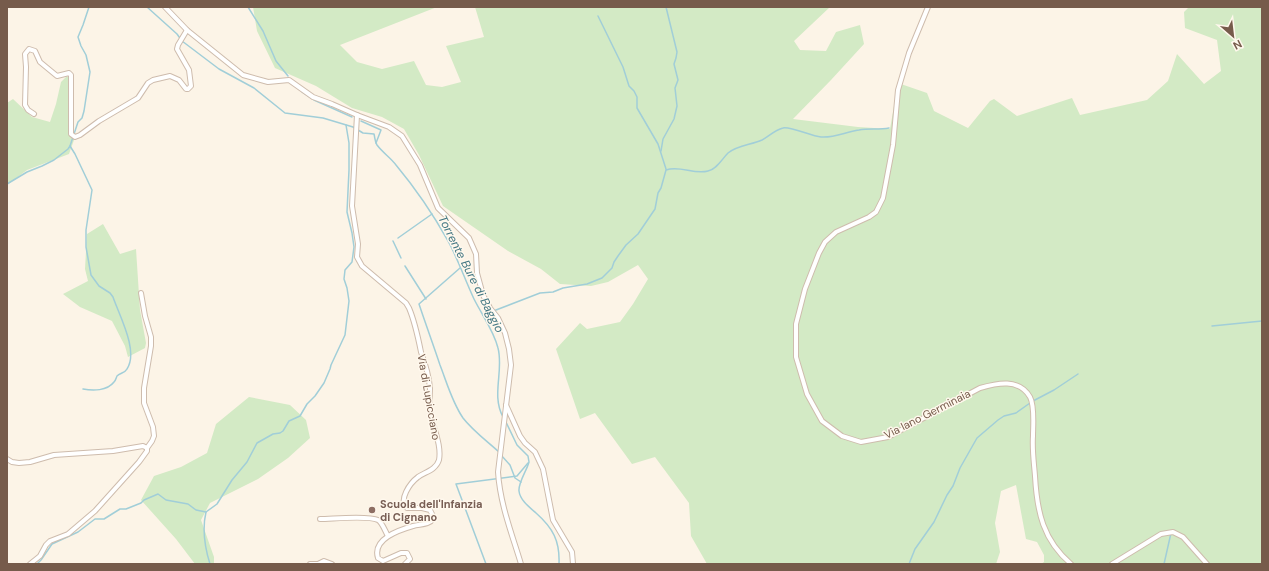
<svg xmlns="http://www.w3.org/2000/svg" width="1269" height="571" font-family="'DM Sans',sans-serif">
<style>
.green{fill:#d3eac5}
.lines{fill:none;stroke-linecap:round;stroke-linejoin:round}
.stream{stroke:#a1ced8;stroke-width:1.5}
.street-casing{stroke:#cebcad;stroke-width:6}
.street{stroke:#fff;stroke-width:4}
.education-dot{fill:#8d6e63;stroke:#fff8ed;stroke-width:1.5}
.labels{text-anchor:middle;stroke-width:3;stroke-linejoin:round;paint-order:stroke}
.street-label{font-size:11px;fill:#765b4b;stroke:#fff8ed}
.education-label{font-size:11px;font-weight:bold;fill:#785e54;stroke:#fff8ed;text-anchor:start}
.water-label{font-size:12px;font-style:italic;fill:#427682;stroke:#fff8ed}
</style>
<rect width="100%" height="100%" fill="#fcf4e7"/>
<g class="green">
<polygon points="253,7 437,7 340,45 357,62 382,69 414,61 426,85 442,87 461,82 446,46 484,37 475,7 830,7 794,41 800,50 826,51 836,32 860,25 864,44 831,80 793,119 858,127 890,129 898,83 927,93 934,111 968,128 990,101 994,99 1017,116 1072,98 1080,115 1147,100 1168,81 1177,54 1204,84 1221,71 1217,40 1185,28 1184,12 1189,7 1262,7 1262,564 1041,564 1044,562 1044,555 1037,542 1026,539 1016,485 1001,491 995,523 1000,552 996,564 707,564 691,536 689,503 655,457 632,464 595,413 580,419 556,349 580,323 587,329 620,322 633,304 648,279 638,265 608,282 591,286 560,284 541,269 508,251 443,206 419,155 404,129 382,117 352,108 316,86 275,68 257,31"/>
<polygon points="67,76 72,81 74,107 74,140 69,154 27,170 7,185 7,103 13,99 32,117 50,122 56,104 61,82"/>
<polygon points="103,224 120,254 136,249 140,310 146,343 145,348 128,357 125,346 112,321 80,307 63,294 88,281 85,269 87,234"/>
<polygon points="249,397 290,405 306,420 310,438 288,458 258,479 210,503 201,520 214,557 214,564 195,564 176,539 141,500 154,476 181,467 207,453 216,424"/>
</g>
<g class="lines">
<g class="stream">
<path d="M147,7L177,34L182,41L219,69L254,88L285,113L323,118L353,127L363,133L374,134C375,138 375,142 377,145C383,153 391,158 396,165C416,189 433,214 448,241C458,259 465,280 474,299C482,315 494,331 498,348C504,371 491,395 503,417"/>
<polyline points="248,7 263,31 276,61 288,76"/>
<polyline points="598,16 623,67 629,86 634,91 637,97 637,108 658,144 666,169"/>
<polyline points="302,92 314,100 352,117"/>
<polyline points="361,121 381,130 376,143"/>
<path d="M70,146L75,154L92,190L86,230V247L91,275L99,286L110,293L113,297C119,315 139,351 127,369C125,373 120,373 117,376C116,378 116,380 114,382C107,391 93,391 83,389"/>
<polyline points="661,151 663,139 674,119 677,106 675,88 678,80 674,64 676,58 677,52 666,7"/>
<polyline points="7,184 27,172 42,166 54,160 68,149 70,146 78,122 82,118 84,111 90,72 86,55 81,46 78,37 83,25 89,7"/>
<polyline points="398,238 432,214"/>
<polyline points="393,241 401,258"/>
<polyline points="405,266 426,299"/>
<path d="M460,268L419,304C426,325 433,344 440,365C447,383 452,402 463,418C473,431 487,441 499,452"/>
<path d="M483,315L540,293L553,292L563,288L587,284L602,278L612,268L614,262L618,256L626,245L638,234L655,209L658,193L661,188L666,170C680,165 694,175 708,171C717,169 722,159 728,153C738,145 751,145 762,140C769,136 775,130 783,128C790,126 811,136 821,137C835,138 845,132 859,130C869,128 879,130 889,128"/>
<polyline points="1212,326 1262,321"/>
<polyline points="1033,401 1054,390 1078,374"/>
<path d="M505,420L517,445L528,456L529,462C527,470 518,483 519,491C520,500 529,507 536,513C553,528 560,541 559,564"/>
<polyline points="501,455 510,465 515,478 521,482"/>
<polyline points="37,564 41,560 52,544 78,532 95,519 104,519 120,509 126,509 141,503 144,500 158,494 166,500 188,504 196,510 206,512"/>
<path d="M210,564C205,548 202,529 206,512L217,504L232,480L247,462L257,443L273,434L280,433L283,431L289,421L300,416L307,404L315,396L324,383L330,369L331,365L345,335L349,301L347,288L344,279L345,270L352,262L354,247L352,233L347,212L349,170V143L346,125"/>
<polyline points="486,564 456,484 517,476 528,463"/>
<polyline points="909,564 915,549 934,522 947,495 953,486 960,468 977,438 998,420 1004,416 1016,413 1030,403"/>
<polyline points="1164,564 1171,533"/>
</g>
<g class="street-casing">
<g id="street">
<path d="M165,7L187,30L243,75L268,82L289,80L313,97L332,104L357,115L389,127L402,136L420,165L438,208L469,238L476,254L477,273L483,295L490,308L498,318L505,333L509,349L511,365L498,472C500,504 512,534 521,564"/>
<path d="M928,7L909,53L898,90L893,145L883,198L876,212L869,217L836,232L825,242L819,253L805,289L796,324V357L807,394L822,421L842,436L861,442L888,437L980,388C997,383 1019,378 1030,397C1035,406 1033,426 1033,436C1032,450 1034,463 1035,476C1037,512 1043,540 1071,564"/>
<polyline points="34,114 28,110 25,105 26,67 25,54 29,49 35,51 40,62 57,76 69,73 71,75 71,134 75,137 80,135 99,121 138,98 148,83 153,80 170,76 179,80 186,89 188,89 191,86 189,70 177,49 178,45 187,30"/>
<path d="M357,115L352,206L358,244L357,257L362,266L406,303L409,308C415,322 418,337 421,352C425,363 429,376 430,388C430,395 429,402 430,409C432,426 442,444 439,460C436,470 425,472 418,477C410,483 398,500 407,508H422L430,510L433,516V519C429,525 420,524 413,526C399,530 372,539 378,558L383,561L401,553H407L410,559L405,564"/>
<polyline points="141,293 145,316 151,337 151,346 144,388 144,403 153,427 154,436 152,441 147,448"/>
<polyline points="506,405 520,436 525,443 535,452 543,469 553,520 572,552 573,564"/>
<polyline points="7,459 12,462 19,463 30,462 54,455 113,451 143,446 147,448 147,451 139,462 95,511 68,534 50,541 46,545 40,556 30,564"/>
<path d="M320,519C332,519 368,515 378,520C382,522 385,531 388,536"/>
<polyline points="310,564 317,564"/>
<polyline points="318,564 324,561 332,564"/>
<polyline points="1112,564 1161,534 1173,532 1183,537 1207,564"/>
</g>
</g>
<use href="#street" class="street"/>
</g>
<circle class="education-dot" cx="372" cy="510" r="4"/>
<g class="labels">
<g class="street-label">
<text transform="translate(429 397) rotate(80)" y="4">Via di Lupicciano</text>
<text transform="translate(927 414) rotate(-27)" y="4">Via Iano Germinaia</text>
</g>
<g class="education-label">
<text x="380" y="508">Scuola dell'Infanzia<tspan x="380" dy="13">di Cignano</tspan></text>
</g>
<g class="water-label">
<text transform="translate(471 274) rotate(63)" y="4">Torrente Bure di Baggio</text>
</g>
</g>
<rect width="1269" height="571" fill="none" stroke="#765b4b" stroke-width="16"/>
<g transform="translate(1233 36) rotate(152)" stroke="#fff8ed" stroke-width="3" paint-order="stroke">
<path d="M0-3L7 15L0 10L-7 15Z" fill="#765b4b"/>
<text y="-6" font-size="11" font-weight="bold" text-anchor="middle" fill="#765b4b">N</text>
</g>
</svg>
